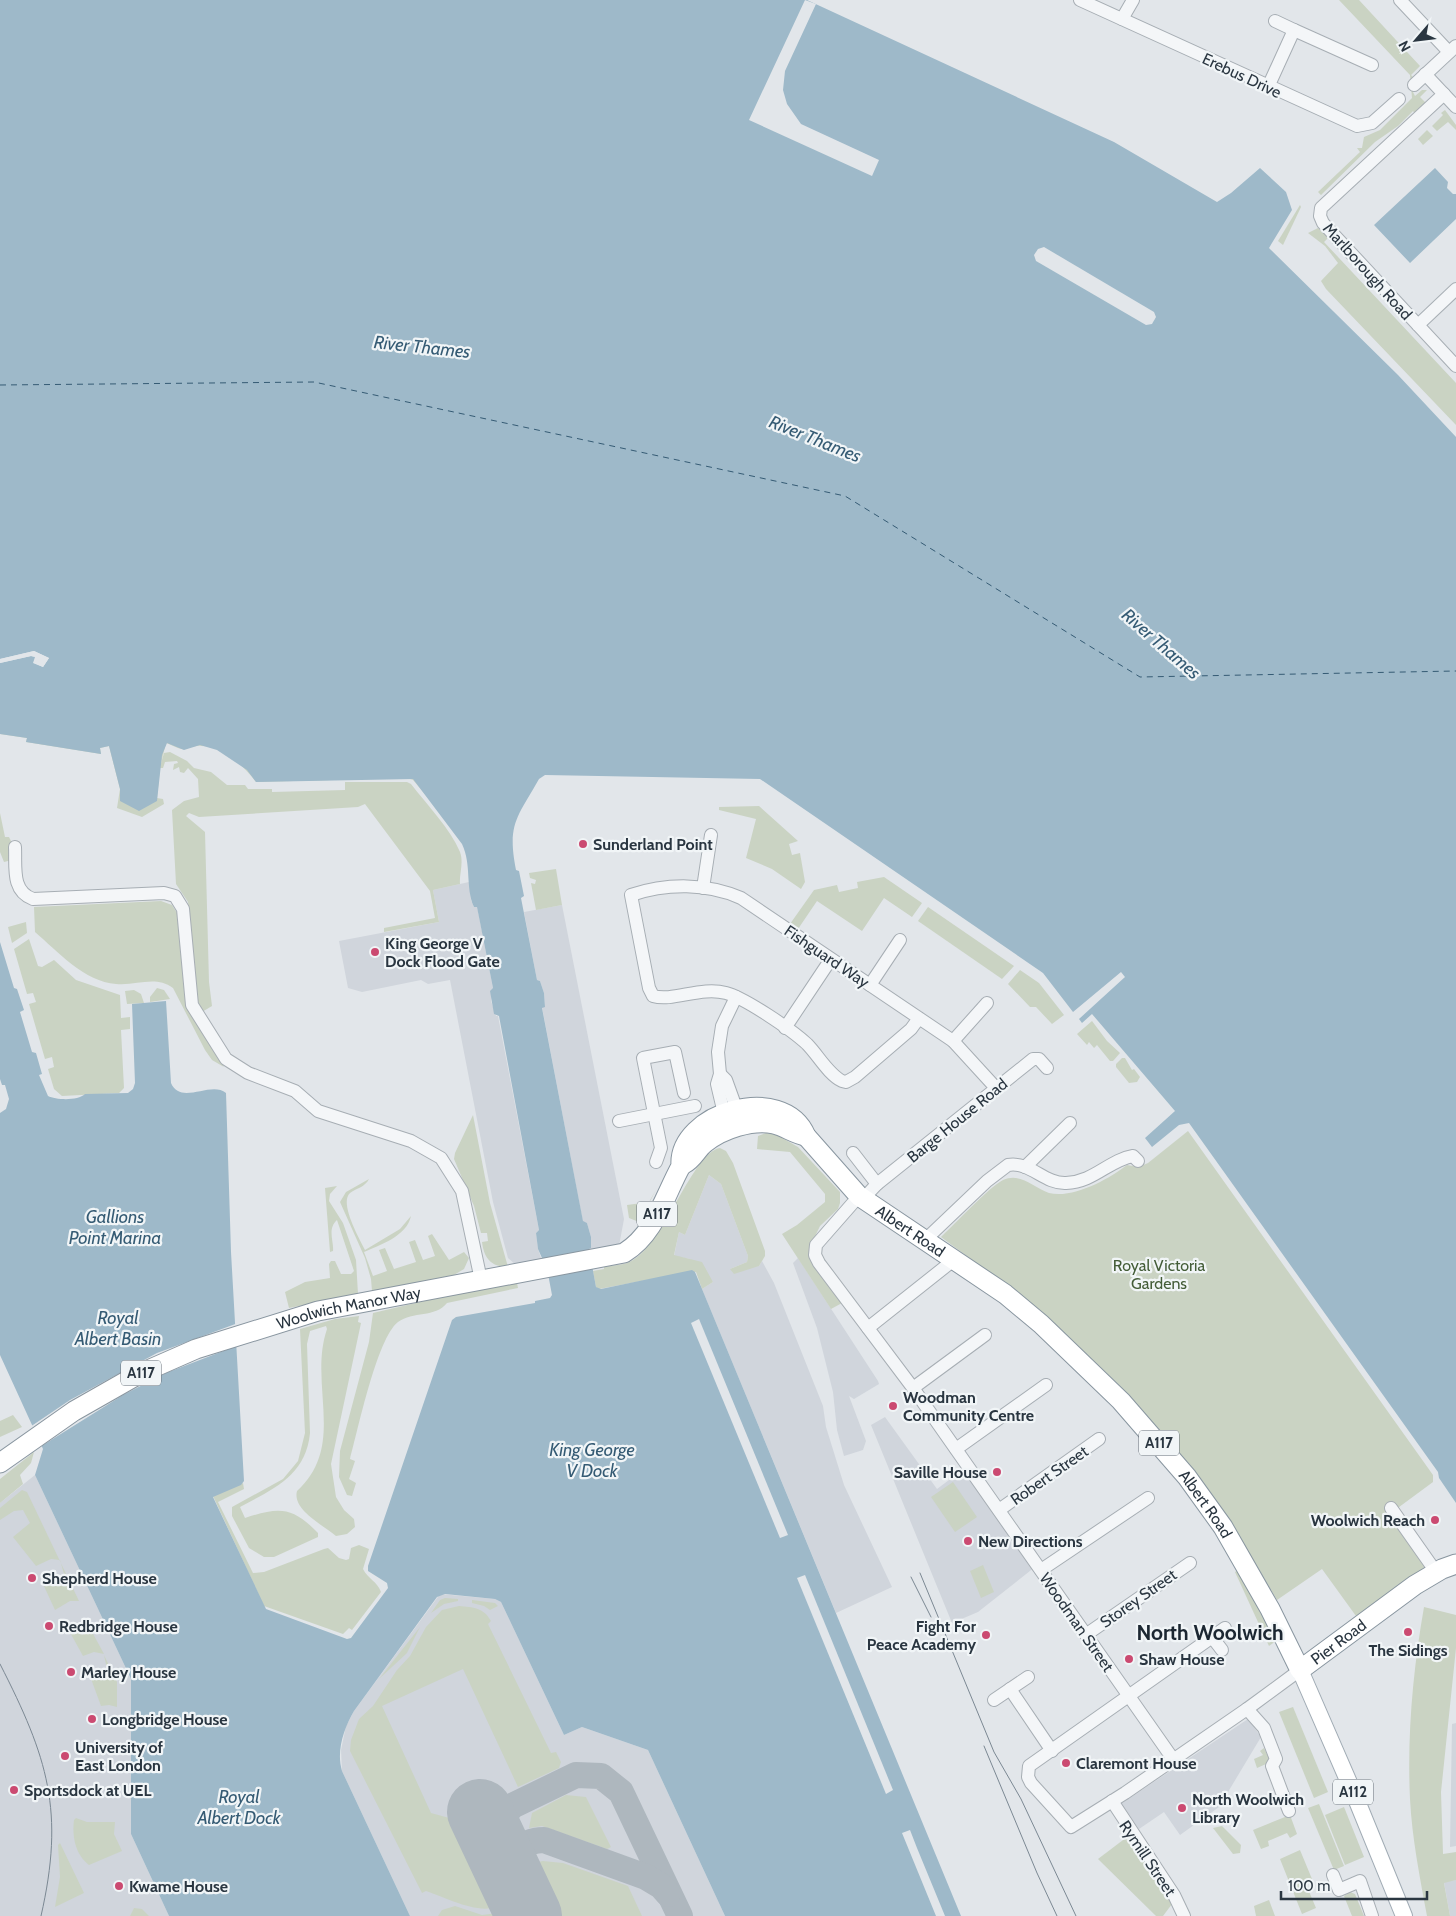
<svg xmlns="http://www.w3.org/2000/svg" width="1456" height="1916" font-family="Cabin,sans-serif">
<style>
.built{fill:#d0d5dc}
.green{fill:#cad3c3}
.water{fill:#9eb9c9}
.pier{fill:#e2e6ea}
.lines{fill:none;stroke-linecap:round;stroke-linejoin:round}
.ferry{stroke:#355b74;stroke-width:1;stroke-dasharray:6 5;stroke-linecap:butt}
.taxiway{stroke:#aeb7be;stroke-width:26}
.runway{stroke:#aeb7be;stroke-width:66}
.minor-casing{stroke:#a7aeb4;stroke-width:14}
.major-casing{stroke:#a1acb5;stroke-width:18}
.highway-casing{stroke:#8996a0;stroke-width:21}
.minor{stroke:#f4f6f8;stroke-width:12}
.major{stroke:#fff;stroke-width:16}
.highway{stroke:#fff;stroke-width:19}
.tram{stroke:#7b8893;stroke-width:1}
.poi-dot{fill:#cb4a71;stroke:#f1f5f7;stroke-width:2}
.labels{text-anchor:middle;stroke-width:4.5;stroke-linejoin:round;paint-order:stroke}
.shield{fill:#f1f5f7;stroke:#666f78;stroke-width:1}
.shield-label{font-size:15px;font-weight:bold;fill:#2a3641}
.street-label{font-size:16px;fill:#2a3641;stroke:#f1f5f7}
.poi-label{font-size:16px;font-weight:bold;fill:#2a3641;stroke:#f1f5f7;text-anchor:start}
.park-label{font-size:16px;fill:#445d38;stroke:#f1f5f7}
.water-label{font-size:18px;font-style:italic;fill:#355b74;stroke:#f1f5f7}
.district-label{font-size:21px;font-weight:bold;fill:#1c2732;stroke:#f1f5f7}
</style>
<rect width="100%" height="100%" fill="#e2e6ea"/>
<g class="built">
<polygon points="469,882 471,900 474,907 477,906 493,988 491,1001 496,1016 498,1016 539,1230 536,1233 538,1249 541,1258 545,1258 545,1260 516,1265 508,1258 493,1202 450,980 428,984 421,980 362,992 348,988 339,941 439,922 433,890"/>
<polygon points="562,905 624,1219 619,1246 589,1252 591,1237 587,1223 583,1222 542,1007 545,1007 544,993 540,981 537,980 524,912"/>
<polygon points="709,1175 721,1184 748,1256 747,1262 730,1269 759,1266 762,1261 774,1283 823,1406 826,1427 844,1485 892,1587 836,1613 702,1289 713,1282 690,1259 674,1256 679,1232 685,1235"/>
<polygon points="798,1258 878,1381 879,1384 854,1399 849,1396 866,1441 863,1450 844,1456 837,1430 833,1392 817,1328 793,1263"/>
<polygon points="885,1417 937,1489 965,1468 1035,1567 978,1612 952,1623 871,1425"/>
<polygon points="35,1475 131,1679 131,1834 169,1916 0,1916 0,1503"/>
<polygon points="440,1594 495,1599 501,1602 564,1735 582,1727 648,1750 725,1916 410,1916 342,1771 341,1750 346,1726 354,1711"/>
<polygon points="1248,1719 1261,1737 1219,1807 1180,1835 1164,1812 1139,1829 1121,1804"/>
<polygon points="1456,1723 1456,1846 1450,1847 1452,1724"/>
<polygon points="1456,1880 1456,1916 1450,1916 1444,1882"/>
</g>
<g class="green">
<polygon points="1339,0 1359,0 1420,66 1411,75 1414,78 1412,80 1413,92 1415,96 1422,90 1427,90 1420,97 1426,103 1415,114 1413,111 1398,126 1375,142 1321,195 1318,192 1360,152 1357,148 1362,148 1364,137 1380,130 1412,98 1410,75"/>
<polygon points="1445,110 1456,125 1456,130 1448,122 1437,131 1432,126 1443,115 1441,113"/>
<polygon points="1427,130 1433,136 1423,145 1418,139"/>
<polygon points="1300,205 1301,207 1283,245 1278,241"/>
<polygon points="1318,228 1329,237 1324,242 1456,383 1456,425 1326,289 1321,281 1338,263 1325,246 1308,233"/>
<path d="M335,663L430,800L413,780L407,778L256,782C244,766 223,746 201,746C195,745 190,748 185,749C180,750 172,745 166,743L160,767L164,753L170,752L187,761L194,768L211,772L227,785H245L248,789H272V792L345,790V782H407L411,784C427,805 450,828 460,852C464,863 459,874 460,884L433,890L439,922L384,932V928L435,918L430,891L365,804L358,807L199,817L189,813L186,816L205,832L209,982L212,1006L202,1012L196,995L188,902L176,884L172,810L184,801L199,797L198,779L188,768L184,773L180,772L179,767L173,770L174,764L178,763L177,761L165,762L163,768H160L157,798L163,799L164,804L142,817L117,808L120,789L109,746L100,748L101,754L26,742L27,738L0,734V682Z"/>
<polygon points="759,806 798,841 789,844 792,855 800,853 805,882 801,889 772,869 746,858 756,819 719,810 719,807"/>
<polygon points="0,813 5,837 9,837 11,841 12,860 4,862 0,852"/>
<polygon points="556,869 562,905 536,910 531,883 535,884 536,880 530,878 529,873"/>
<polygon points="884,877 922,903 912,917 884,898 862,931 817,901 798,929 790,924 814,890 837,885 839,892 858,888 857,882"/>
<path d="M161,901L172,905L177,913L186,1007L224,1067L212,1060L205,1050L173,988C155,975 137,986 116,984C85,982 57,951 35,932L34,907Z"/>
<polygon points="928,907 1014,966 1002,979 918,921"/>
<polygon points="26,922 27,933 12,943 8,927"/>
<polygon points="29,939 38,966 42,967 54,960 76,980 120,995 121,1018 130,1017 130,1029 121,1030 124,1088 119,1093 62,1096 54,1089 48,1069 54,1067 52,1057 45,1059 29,1004 36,1002 33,993 27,994 14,949"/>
<polygon points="1020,970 1039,983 1064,1015 1052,1024 1036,1007 1030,1007 1008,984"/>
<polygon points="157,988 164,990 170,999 150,1002 150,997"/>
<polygon points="134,990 141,994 144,1003 127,1004 125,991"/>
<polygon points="1092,1021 1107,1041 1120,1053 1113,1061 1110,1061 1097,1045 1094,1048 1089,1042 1087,1045 1077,1034"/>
<polygon points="1122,1058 1125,1058 1132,1070 1134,1069 1140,1077 1137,1082 1129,1083 1116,1067 1116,1064"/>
<path d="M473,1115L490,1203L508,1267C491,1267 484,1258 482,1242L488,1241L487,1233H481L474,1206L454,1159L455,1153Z"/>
<path d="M1188,1131L1433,1475V1482L1391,1513L1428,1565L1356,1616L1322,1569L1277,1600L1236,1531L1206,1486L1119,1385L1041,1311L941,1237C955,1224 989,1187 1003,1180C1021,1172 1034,1188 1049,1193C1073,1199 1109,1179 1127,1165L1139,1167L1148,1163Z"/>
<polygon points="766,1133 777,1135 798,1147 840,1192 840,1203 838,1209 820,1226 809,1249 809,1254 842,1303 831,1309 782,1234 797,1225 825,1202 825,1194 790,1152 757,1149 758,1136"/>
<path d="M720,1148L726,1151L733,1163L765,1251V1256L759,1266L734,1274L730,1269L747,1262L748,1256L721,1184L709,1175L685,1235L679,1232L674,1255L702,1262L713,1282L702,1289L696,1272H690L599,1289L596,1287L593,1271L604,1269V1267C614,1265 626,1265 633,1260C665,1241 693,1152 720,1148Z"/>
<path d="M369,1179C365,1187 357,1188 350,1193C339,1203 359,1238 365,1250L400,1229L411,1216C407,1236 380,1245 364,1252L373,1276L387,1271L379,1250L385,1248L394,1269L416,1262L409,1242L415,1240L423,1260L435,1256L428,1236L432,1234L449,1260L464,1252L469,1258L464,1269L454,1275L372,1291L371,1279L365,1258L340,1202L346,1192Z"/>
<path d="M337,1186L330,1194L329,1201L343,1223L356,1260L358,1294L289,1308L285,1292L305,1282L330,1278L329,1264L331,1261H335L341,1274H351L354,1271L337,1220C327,1229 334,1241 333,1251L330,1252L325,1188Z"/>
<polygon points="657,1188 639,1222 629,1218 627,1205 649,1202"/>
<path d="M517,1283L518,1288L447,1303C435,1318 413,1311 398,1322C377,1338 358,1430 350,1459L355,1461L349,1479L356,1483L352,1496L347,1495L339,1477L340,1451L369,1342L373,1313L484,1287Z"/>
<path d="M359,1316L358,1322L361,1323L331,1464L336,1497L344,1510L354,1519L355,1527L347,1534L336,1536C323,1525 292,1510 297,1491C347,1445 308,1385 327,1329L326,1326L310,1331L307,1344L310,1433C306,1476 273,1489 240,1507L245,1518C279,1507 292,1506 318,1533V1537L274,1557H264L249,1548L232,1516V1507L283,1479L298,1461L305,1433L300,1329L335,1319Z"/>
<polygon points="13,1415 22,1427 0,1437 0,1421"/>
<polygon points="34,1452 31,1463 20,1475 23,1484 0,1503 0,1479"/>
<polygon points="953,1482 977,1517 955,1532 931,1497"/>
<path d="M243,1483L244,1489L218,1502L253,1573L264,1572L324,1549L328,1548L339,1558L346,1560L349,1559L351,1548L359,1545L369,1549L363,1569C368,1579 377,1581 381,1592L352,1630L349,1628L343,1634L264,1606L213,1496Z"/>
<polygon points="22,1490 27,1492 79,1601 70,1601 55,1610 43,1584 64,1574 60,1560 51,1559 36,1566 13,1537 30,1523 23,1510 14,1511 0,1520 0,1508"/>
<polygon points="983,1565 994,1592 981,1598 970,1571"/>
<polygon points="1238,1570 1276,1641 1269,1646 1235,1572"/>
<polygon points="445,1598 458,1599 458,1601 444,1604 431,1613 440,1600"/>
<polygon points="472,1600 495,1603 498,1606 490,1610 484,1606 472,1603"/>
<path d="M459,1606C473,1607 484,1608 491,1621L488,1624L551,1753L556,1752L561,1762L559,1768L518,1787L463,1669L382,1706L431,1813L453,1819L495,1907C477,1914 444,1897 426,1891L422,1893L350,1751L351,1740L359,1719L373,1706L397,1670L410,1656L426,1627L442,1610Z"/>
<path d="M1424,1607L1456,1615V1648L1441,1792L1443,1854L1456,1852V1880L1444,1883L1450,1916H1427C1420,1878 1412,1838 1410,1799C1407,1735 1413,1670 1424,1607Z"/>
<polygon points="74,1622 82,1635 91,1630 104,1654 94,1652 83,1656 67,1627"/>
<polygon points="420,1627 407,1653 379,1679"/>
<polygon points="104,1655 117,1682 117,1707 109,1705 101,1706 90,1676 107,1669"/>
<polygon points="1293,1707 1328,1792 1314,1798 1279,1712"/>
<polygon points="1264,1748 1269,1758 1266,1764 1257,1768 1254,1759 1263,1755 1260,1751"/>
<polygon points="566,1795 586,1797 611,1847 607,1849 542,1826 529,1828 532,1813"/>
<polygon points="1319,1804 1344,1866 1334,1870 1308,1808"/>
<polygon points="1344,1807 1364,1857 1345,1865 1325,1815"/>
<polygon points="1290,1815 1297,1834 1290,1838 1287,1833 1268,1841 1269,1846 1261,1849 1253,1830"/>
<path d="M76,1818L87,1822H115L114,1834L122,1851L89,1865C75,1854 72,1836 74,1820Z"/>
<polygon points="1222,1826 1241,1845 1240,1853 1233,1854 1213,1828"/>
<polygon points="1127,1837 1172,1904 1163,1916 1156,1916 1098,1859"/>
<polygon points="60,1843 84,1893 55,1907 60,1877 58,1845"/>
<polygon points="1300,1850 1312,1879 1305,1882 1316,1908 1302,1914 1280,1859"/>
<polygon points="543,1861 563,1863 628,1886 642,1916 559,1916 534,1863"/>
<polygon points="1350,1892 1355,1894 1364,1916 1352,1916 1344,1896"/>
<polygon points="1269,1900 1275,1916 1256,1916 1254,1906"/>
<polygon points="455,1906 482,1915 498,1913 499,1916 438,1916 442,1910"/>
<polygon points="134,1908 142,1909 149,1916 130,1916"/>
</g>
<g class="water">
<path d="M0,0H807L1114,142L1217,202L1231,193L1260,168L1286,192L1292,210L1269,248L1398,375L1456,437V1503L1439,1478L1438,1472L1189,1123L1179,1125L1152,1147L1145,1138L1175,1111L1092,1014L1082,1023L1079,1019L1125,977L1121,972L1073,1012L1043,973L760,779L545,775L539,779C517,818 507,824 516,870L519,871L524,896L521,898L537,980L540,981L544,993L545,1007L542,1008L583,1221L587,1223L591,1237V1248L589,1249L596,1287L601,1289L692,1270L695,1272L961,1916H725L648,1750L582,1727L564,1735L501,1602L495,1599L445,1594L437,1597L354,1711C344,1728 336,1751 342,1771L410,1916H169L131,1834V1679L35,1475L43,1449L0,1355V1113L6,1109L9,1099L5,1085H2L0,1079V942L14,988L17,989L24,1010L20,1012L32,1052L36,1053L42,1074L39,1075L48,1096C56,1100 78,1101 85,1094L128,1093L133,1089L135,1083L132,1004L166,1001L171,1083C181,1106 211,1080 226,1093L231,1252L244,1481L241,1485L213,1497L266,1609L347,1639L351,1638L388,1588L387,1583L368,1571V1566L452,1320L456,1317L535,1303V1301L550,1298L552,1295L545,1258H542L538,1249L536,1233L539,1230L499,1016L494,1014L490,991L493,988L477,907H474C465,887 472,865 462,844L413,779L256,782L247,770L217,750L200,745L184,750L167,743L162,755L157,801L139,811L120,801V789L109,746L100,748L101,754L26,742L27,738L0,734V663L31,656L36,657L34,663L43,667L49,658L34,651L0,659Z"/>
<polygon points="1435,168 1448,182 1447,188 1453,194 1456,194 1456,219 1410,263 1374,225"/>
</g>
<g class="pier">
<polygon points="805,0 816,4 785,71 783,90 787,104 801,124 879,160 872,176 749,120"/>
<polygon points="1044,247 1154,312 1156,317 1152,324 1146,325 1036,261 1034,255 1038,249"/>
<polygon points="34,651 49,658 43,667 33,663 35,657 31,656 0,663 0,659"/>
<polygon points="699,1319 788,1535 780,1538 691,1323"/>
<polygon points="238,1323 239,1345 166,1373 123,1395 40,1447 30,1427 70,1400 157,1353"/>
<polygon points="805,1575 893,1790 886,1794 797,1578"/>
<polygon points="910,1830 917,1848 945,1916 936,1916 902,1833"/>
</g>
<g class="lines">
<polyline class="ferry" points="0,385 314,382 845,496 1140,677 1456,671"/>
<g class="taxiway">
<polyline points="502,1857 498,1832 503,1817 512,1806 576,1775 601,1776 621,1792 680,1916"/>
<path d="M512,1880C509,1857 520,1840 544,1840L646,1877L661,1886L668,1894"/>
</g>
<polyline class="runway" points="480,1812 529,1916"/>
<g class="minor-casing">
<g id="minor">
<polyline points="1080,0 1357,126 1372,123 1399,99"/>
<polyline points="1400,0 1449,52"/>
<polyline points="1122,19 1133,0"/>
<polyline points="1275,21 1294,30"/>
<polyline points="1425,74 1456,107"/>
<polyline points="1414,85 1456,46"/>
<polyline points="1268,87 1294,30 1372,65"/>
<polyline points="1444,94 1321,208 1320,216 1323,223 1456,366"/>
<polyline points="1418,325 1456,289"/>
<path d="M15,847C16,867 11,891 33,899L164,893L175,896L183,909L192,1005L226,1059L248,1073L295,1091L318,1111L411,1141L441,1158L462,1191L481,1280"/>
<polyline points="703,888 711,835"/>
<polyline points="870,985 900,940"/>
<path d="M919,1018L911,1029L855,1077L846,1082L842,1081C828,1074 818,1055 807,1044C792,1030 745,998 726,993C701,986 673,1002 653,996L649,988L631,895C667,883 707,883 741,898L953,1041L996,1088"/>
<polyline points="785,1028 827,965 833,961"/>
<polyline points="953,1041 987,1003"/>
<polyline points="720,1074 726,1080 739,1116"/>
<polyline points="619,1121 695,1106"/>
<polyline points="726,1122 717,1084 720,1074 718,1052 722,1026 736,997"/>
<polyline points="853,1153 877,1184"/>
<polyline points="656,1162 661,1148 643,1058 675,1052 684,1093"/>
<polyline points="1025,1167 1070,1123"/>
<polyline points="859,1196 816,1245 815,1255 819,1263 913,1388 1173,1759"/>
<polyline points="863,1199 877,1184 1033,1059 1039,1059 1047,1068"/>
<path d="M925,1240L987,1181L1008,1165C1030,1161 1044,1184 1066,1183C1094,1182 1109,1160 1133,1156L1138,1161"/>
<polyline points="868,1328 955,1259"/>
<polyline points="913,1388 985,1335"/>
<polyline points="956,1449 1046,1385"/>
<polyline points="1391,1508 1436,1572"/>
<polyline points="999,1510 1099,1439"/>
<polyline points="1041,1570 1148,1498"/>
<polyline points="1225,1628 1029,1766 1028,1777 1031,1783 1071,1827 1125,1793 1247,1709 1300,1670"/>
<polyline points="1087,1634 1190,1563"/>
<polyline points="1212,1637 1222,1650"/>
<polyline points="1010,1689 1052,1751"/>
<polyline points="994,1700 1028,1677"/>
<polyline points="1247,1709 1264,1728 1276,1759 1272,1766 1289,1811"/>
<polyline points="1112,1801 1174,1895 1184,1916"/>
<polyline points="1333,1875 1339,1890 1360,1881 1372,1916"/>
</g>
</g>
<g class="major-casing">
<polyline id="major" points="1300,1670 1357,1801 1404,1916"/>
</g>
<g class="highway-casing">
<g id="highway">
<path d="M684,1164C693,1160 697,1149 705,1143C722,1129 753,1119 774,1124C786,1127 794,1134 806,1136"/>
<path id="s1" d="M0,1463L74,1411L139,1374L196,1349L318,1311L624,1253C655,1234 664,1197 681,1166C677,1113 783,1081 806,1136L859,1196L1005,1294L1041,1324L1121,1401L1187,1477L1223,1527L1270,1609L1300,1670L1415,1585L1442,1569L1456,1564"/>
</g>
</g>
<use href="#minor" class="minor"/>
<use href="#major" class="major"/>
<use href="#highway" class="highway"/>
<g class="tram">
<polyline points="920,1573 994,1752 1021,1799 1076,1916"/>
<polyline points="911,1577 931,1617"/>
<path d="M0,1664C48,1758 65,1811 41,1916"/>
<polyline points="984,1746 1037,1873 1057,1916"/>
</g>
</g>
<g class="poi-dot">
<circle cx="583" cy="844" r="5"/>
<circle cx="375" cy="952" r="5"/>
<circle cx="893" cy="1406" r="5"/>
<circle cx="997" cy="1472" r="5"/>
<circle cx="1435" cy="1520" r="5"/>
<circle cx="968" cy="1541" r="5"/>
<circle cx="32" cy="1578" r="5"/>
<circle cx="49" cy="1626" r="5"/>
<circle cx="1408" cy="1632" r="5"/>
<circle cx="986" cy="1635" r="5"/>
<circle cx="1129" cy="1659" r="5"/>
<circle cx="71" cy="1672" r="5"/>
<circle cx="92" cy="1719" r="5"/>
<circle cx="65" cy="1756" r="5"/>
<circle cx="1066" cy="1763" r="5"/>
<circle cx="14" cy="1790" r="5"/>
<circle cx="1182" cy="1808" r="5"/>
<circle cx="119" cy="1886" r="5"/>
</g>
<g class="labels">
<g class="shield">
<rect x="637" y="1201.5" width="40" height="25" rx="4"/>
<rect x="121" y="1360.5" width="40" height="25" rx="4"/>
<rect x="1139" y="1430.5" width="40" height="25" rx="4"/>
<rect x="1333" y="1779.5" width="40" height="25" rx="4"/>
</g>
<g class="shield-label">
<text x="657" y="1219">A117</text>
<text x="141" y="1378">A117</text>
<text x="1159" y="1448">A117</text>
<text x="1353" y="1797">A112</text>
</g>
<g class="street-label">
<text transform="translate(1242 75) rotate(25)" y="6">Erebus Drive</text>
<text transform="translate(1368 271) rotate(48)" y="6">Marlborough Road</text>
<text transform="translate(827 956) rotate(34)" y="6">Fishguard Way</text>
<text transform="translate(957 1120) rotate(-39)" y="6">Barge House Road</text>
<text dy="6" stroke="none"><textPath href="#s1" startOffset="1081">Albert Road</textPath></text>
<text dy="6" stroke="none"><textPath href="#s1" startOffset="386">Woolwich Manor Way</textPath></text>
<text transform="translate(1049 1475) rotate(-35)" y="6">Robert Street</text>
<text dy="6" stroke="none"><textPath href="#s1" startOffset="1486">Albert Road</textPath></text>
<text transform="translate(1138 1598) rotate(-35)" y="6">Storey Street</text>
<text transform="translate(1077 1622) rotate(55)" y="6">Woodman Street</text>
<text dy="6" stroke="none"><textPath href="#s1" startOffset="1725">Pier Road</textPath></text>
<text transform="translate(1148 1858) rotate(56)" y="6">Rymill Street</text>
</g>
<g class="poi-label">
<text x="593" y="850">Sunderland Point</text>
<text x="385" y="949">King George V<tspan x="385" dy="18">Dock Flood Gate</tspan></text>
<text x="903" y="1403">Woodman<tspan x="903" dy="18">Community Centre</tspan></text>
<text x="987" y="1478" text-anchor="end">Saville House</text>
<text x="1425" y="1526" text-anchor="end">Woolwich Reach</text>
<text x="978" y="1547">New Directions</text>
<text x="42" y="1584">Shepherd House</text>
<text x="59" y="1632">Redbridge House</text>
<text x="976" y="1632" text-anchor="end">Fight For<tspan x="976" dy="18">Peace Academy</tspan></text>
<text x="1408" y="1656" text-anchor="middle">The Sidings</text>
<text x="1139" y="1665">Shaw House</text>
<text x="81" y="1678">Marley House</text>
<text x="102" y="1725">Longbridge House</text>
<text x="75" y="1753">University of<tspan x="75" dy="18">East London</tspan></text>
<text x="1076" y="1769">Claremont House</text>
<text x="24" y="1796">Sportsdock at UEL</text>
<text x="1192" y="1805">North Woolwich<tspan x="1192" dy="18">Library</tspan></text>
<text x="129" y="1892">Kwame House</text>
</g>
<g class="park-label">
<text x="1159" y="1271">Royal Victoria<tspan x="1159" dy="18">Gardens</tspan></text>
</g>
<g class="water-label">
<text transform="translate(422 347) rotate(6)" y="6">River Thames</text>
<text transform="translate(815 439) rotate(22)" y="6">River Thames</text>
<text transform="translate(1161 644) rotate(41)" y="6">River Thames</text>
<text x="115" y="1223">Gallions<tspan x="115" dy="21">Point Marina</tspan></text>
<text x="118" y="1324">Royal<tspan x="118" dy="21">Albert Basin</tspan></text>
<text x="592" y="1456">King George<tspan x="592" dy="21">V Dock</tspan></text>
<text x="239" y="1803">Royal<tspan x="239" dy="21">Albert Dock</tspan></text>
</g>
<g class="district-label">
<text x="1210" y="1640">North Woolwich</text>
</g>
</g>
<g transform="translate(1416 40) rotate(242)" stroke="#f1f5f7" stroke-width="4" paint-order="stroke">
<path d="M0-4L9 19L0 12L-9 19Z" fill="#2a3641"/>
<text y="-8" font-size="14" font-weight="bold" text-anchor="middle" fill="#2a3641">N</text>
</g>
<path d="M1281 1891v8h146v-8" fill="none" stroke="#2a3641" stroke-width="2.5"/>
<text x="1288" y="1891" font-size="15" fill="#2a3641" stroke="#f1f5f7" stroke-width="4" paint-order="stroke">100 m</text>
</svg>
